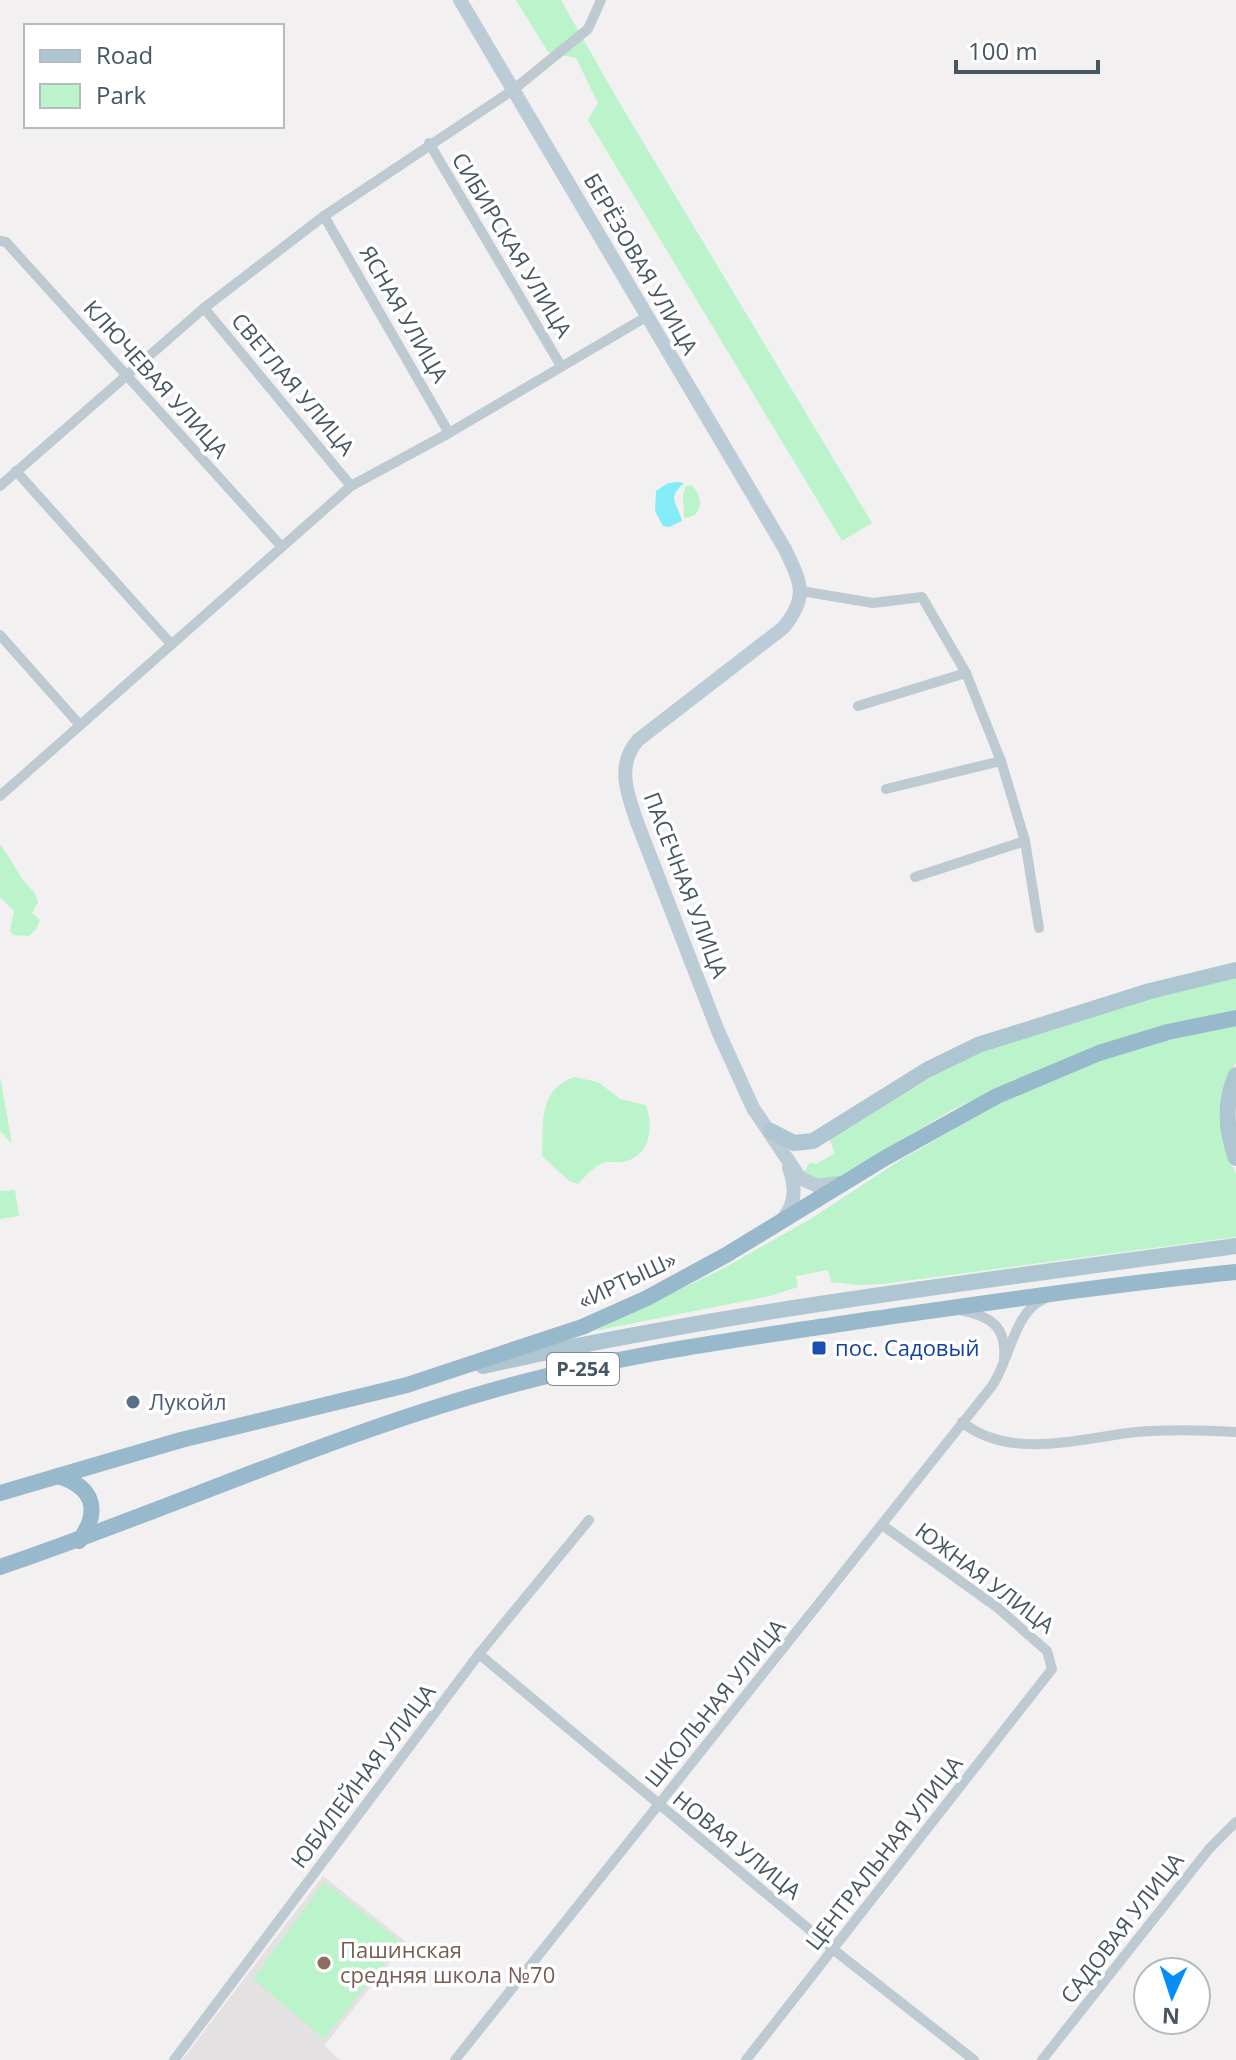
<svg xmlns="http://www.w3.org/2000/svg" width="1236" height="2060" font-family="'Open Sans',sans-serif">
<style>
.education{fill:#e4e1e3}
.green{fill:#bbf4ca}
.water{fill:#84ecf6}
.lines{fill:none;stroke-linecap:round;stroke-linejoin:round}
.minor{stroke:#bdcad2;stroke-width:10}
.secondary{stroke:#bcccd6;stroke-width:14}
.primary{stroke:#aec5d2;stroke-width:16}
.trunk{stroke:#98b8cb;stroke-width:16}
.transit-dot{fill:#1a4fb4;stroke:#fff;stroke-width:3}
.service-dot{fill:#5c6f8a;stroke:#fff;stroke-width:3}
.education-dot{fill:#8d6e63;stroke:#fff;stroke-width:3}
.labels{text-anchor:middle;stroke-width:7;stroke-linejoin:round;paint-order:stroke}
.shield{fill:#fff;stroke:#7e8990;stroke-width:2}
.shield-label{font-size:20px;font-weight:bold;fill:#465761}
.street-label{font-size:22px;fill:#465761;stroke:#fff}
.transit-label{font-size:22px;fill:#164399;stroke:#fff;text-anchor:start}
.service-label{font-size:22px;fill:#4e5e75;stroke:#fff;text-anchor:start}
.education-label{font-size:22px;fill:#785e54;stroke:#fff;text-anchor:start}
</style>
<rect width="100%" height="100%" fill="#f3f0f1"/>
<polygon class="education" points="323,1876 406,1942 324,2046 340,2060 182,2060"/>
<g class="green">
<polygon points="516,0 561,0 619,102 872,523 842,541 588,120 598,103 576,58 548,52"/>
<path d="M691,485C704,496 704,517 684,518L683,494L686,486Z"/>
<path d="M0,844C9,856 15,868 23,880C29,888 36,891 38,902L32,913L40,920L36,929L29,936L13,935L10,931L14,911L0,897Z"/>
<polygon points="1236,977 1236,1011 993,1091 952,1110 836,1178 819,1181 804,1172 810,1162 816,1164 835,1153 829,1139 955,1063 986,1049 1042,1030 1191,987"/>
<polygon points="1236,1024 1236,1063 1232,1069 1226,1151 1236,1174 1236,1237 883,1284 857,1285 831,1282 828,1270 796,1276 798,1287 770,1296 594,1331 726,1267 812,1218 902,1159 1002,1102 1104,1059 1149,1045"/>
<polygon points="0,1076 12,1144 0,1131"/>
<path d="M574,1077L598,1082L620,1099L646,1105C654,1128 650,1158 622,1162C615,1163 609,1161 603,1163C593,1167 585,1177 578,1184L569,1181L542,1156C544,1123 537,1091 574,1077Z"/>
<polygon points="15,1190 19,1216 0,1219 0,1191"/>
<polygon points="324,1882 401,1942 324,2039 253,1979"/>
</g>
<path class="water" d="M678,482L684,483C666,500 677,501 682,521L669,527L663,526L655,511L656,491L668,483Z"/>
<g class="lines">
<g class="minor">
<polyline points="429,143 561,366"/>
<polyline points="324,216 449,433"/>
<polyline points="0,241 6,242 281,546"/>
<polyline points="204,308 351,486"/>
<polyline points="16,471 171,644"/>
<polyline points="0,486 204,308 324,216 513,90 588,29 601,0"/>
<polyline points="801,591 873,603 922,597 966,673 1001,761 1025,841 1039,928"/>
<polyline points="0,635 79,724"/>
<polyline points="858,706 966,673"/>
<polyline points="886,789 1001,761"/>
<polyline points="0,796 351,486 449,433 646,317"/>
<polyline points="915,877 1025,841"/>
<path d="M960,1310C989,1316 1007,1325 1004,1359"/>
<path d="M962,1422C1010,1461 1081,1438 1136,1432C1170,1429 1203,1430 1236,1432"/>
<polyline points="479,1654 834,1950 974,2060"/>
<polyline points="174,2060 479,1654 589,1520"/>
<path d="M455,2060L992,1386C1010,1360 1014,1311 1044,1299"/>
<polyline points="746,2060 1052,1669 1047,1651 998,1608 882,1525"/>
<polyline points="1042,2060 1209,1849 1236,1822"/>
</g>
<g class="secondary">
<path d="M460,0L785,549C801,583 809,597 783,628L638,740C616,765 627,793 637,822L718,1031L753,1108L800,1178L818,1186L839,1183"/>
<path d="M783,1219C796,1203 796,1187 789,1168"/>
</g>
<g class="primary">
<path d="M1236,1075C1224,1102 1226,1131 1236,1158"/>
<polyline points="771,1131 794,1143 813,1141 927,1070 978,1045 1150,991 1236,970"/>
<path d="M483,1366C732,1310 984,1281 1236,1246"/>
</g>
<g class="trunk">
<path d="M58,1476C94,1487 101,1511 79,1541"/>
<polyline points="0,1493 181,1440 407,1385 582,1327 647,1298 726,1255 885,1158 997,1096 1099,1053 1168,1032 1236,1018"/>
<path d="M0,1567C180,1506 354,1424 539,1378C649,1350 762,1336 873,1319C994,1302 1114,1284 1236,1272"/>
</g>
</g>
<rect class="transit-dot" x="811" y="1340" width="16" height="16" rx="4"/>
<circle class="service-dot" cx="133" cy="1402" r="8"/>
<circle class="education-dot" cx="324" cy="1963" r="8"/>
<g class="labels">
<rect class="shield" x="547" y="1353" width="72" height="32" rx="6"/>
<g class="shield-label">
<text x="583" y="1376">Р-254</text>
</g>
<g class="street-label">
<text transform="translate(512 245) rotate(59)" y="8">СИБИРСКАЯ УЛИЦА</text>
<text transform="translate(641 264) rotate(60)" y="8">БЕРЁЗОВАЯ УЛИЦА</text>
<text transform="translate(404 314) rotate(60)" y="8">ЯСНАЯ УЛИЦА</text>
<text transform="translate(156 379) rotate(48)" y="8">КЛЮЧЕВАЯ УЛИЦА</text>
<text transform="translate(293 384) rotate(50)" y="8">СВЕТЛАЯ УЛИЦА</text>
<text transform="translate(686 885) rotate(69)" y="8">ПАСЕЧНАЯ УЛИЦА</text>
<text transform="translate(627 1280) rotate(-25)" y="8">«ИРТЫШ»</text>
<text transform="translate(985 1578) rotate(37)" y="8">ЮЖНАЯ УЛИЦА</text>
<text transform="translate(715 1703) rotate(-51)" y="8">ШКОЛЬНАЯ УЛИЦА</text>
<text transform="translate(363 1776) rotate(-53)" y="8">ЮБИЛЕЙНАЯ УЛИЦА</text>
<text transform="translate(737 1845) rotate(39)" y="8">НОВАЯ УЛИЦА</text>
<text transform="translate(884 1853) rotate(-52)" y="8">ЦЕНТРАЛЬНАЯ УЛИЦА</text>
<text transform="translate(1122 1928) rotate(-52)" y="8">САДОВАЯ УЛИЦА</text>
</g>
<g class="transit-label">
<text x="835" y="1356">пос. Садовый</text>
</g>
<g class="service-label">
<text x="149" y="1410">Лукойл</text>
</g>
<g class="education-label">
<text x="340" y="1958">Пашинская<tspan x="340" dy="25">средняя школа №70</tspan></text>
</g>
</g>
<rect x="24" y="24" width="260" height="104" fill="#ffffff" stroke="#b5bcc0" stroke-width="2"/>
<rect x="40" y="50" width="40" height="12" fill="#aec5d2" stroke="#b5bcc0" stroke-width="2"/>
<text x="96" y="64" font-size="24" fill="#465761">Road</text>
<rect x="40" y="84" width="40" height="24" fill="#bbf4ca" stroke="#b5bcc0" stroke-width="2"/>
<text x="96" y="104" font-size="24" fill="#465761">Park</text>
<g transform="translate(1172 1996) rotate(183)"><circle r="38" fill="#ffffff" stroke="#b5bcc0" stroke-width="2"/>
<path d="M0-6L14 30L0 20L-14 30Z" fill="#058df9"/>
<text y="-12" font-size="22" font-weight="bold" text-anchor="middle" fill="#465761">N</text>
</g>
<path d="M956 60v12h142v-12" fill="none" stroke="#465761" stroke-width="4"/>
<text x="968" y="60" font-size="24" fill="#465761" stroke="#ffffff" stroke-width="6" paint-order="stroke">100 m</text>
</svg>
